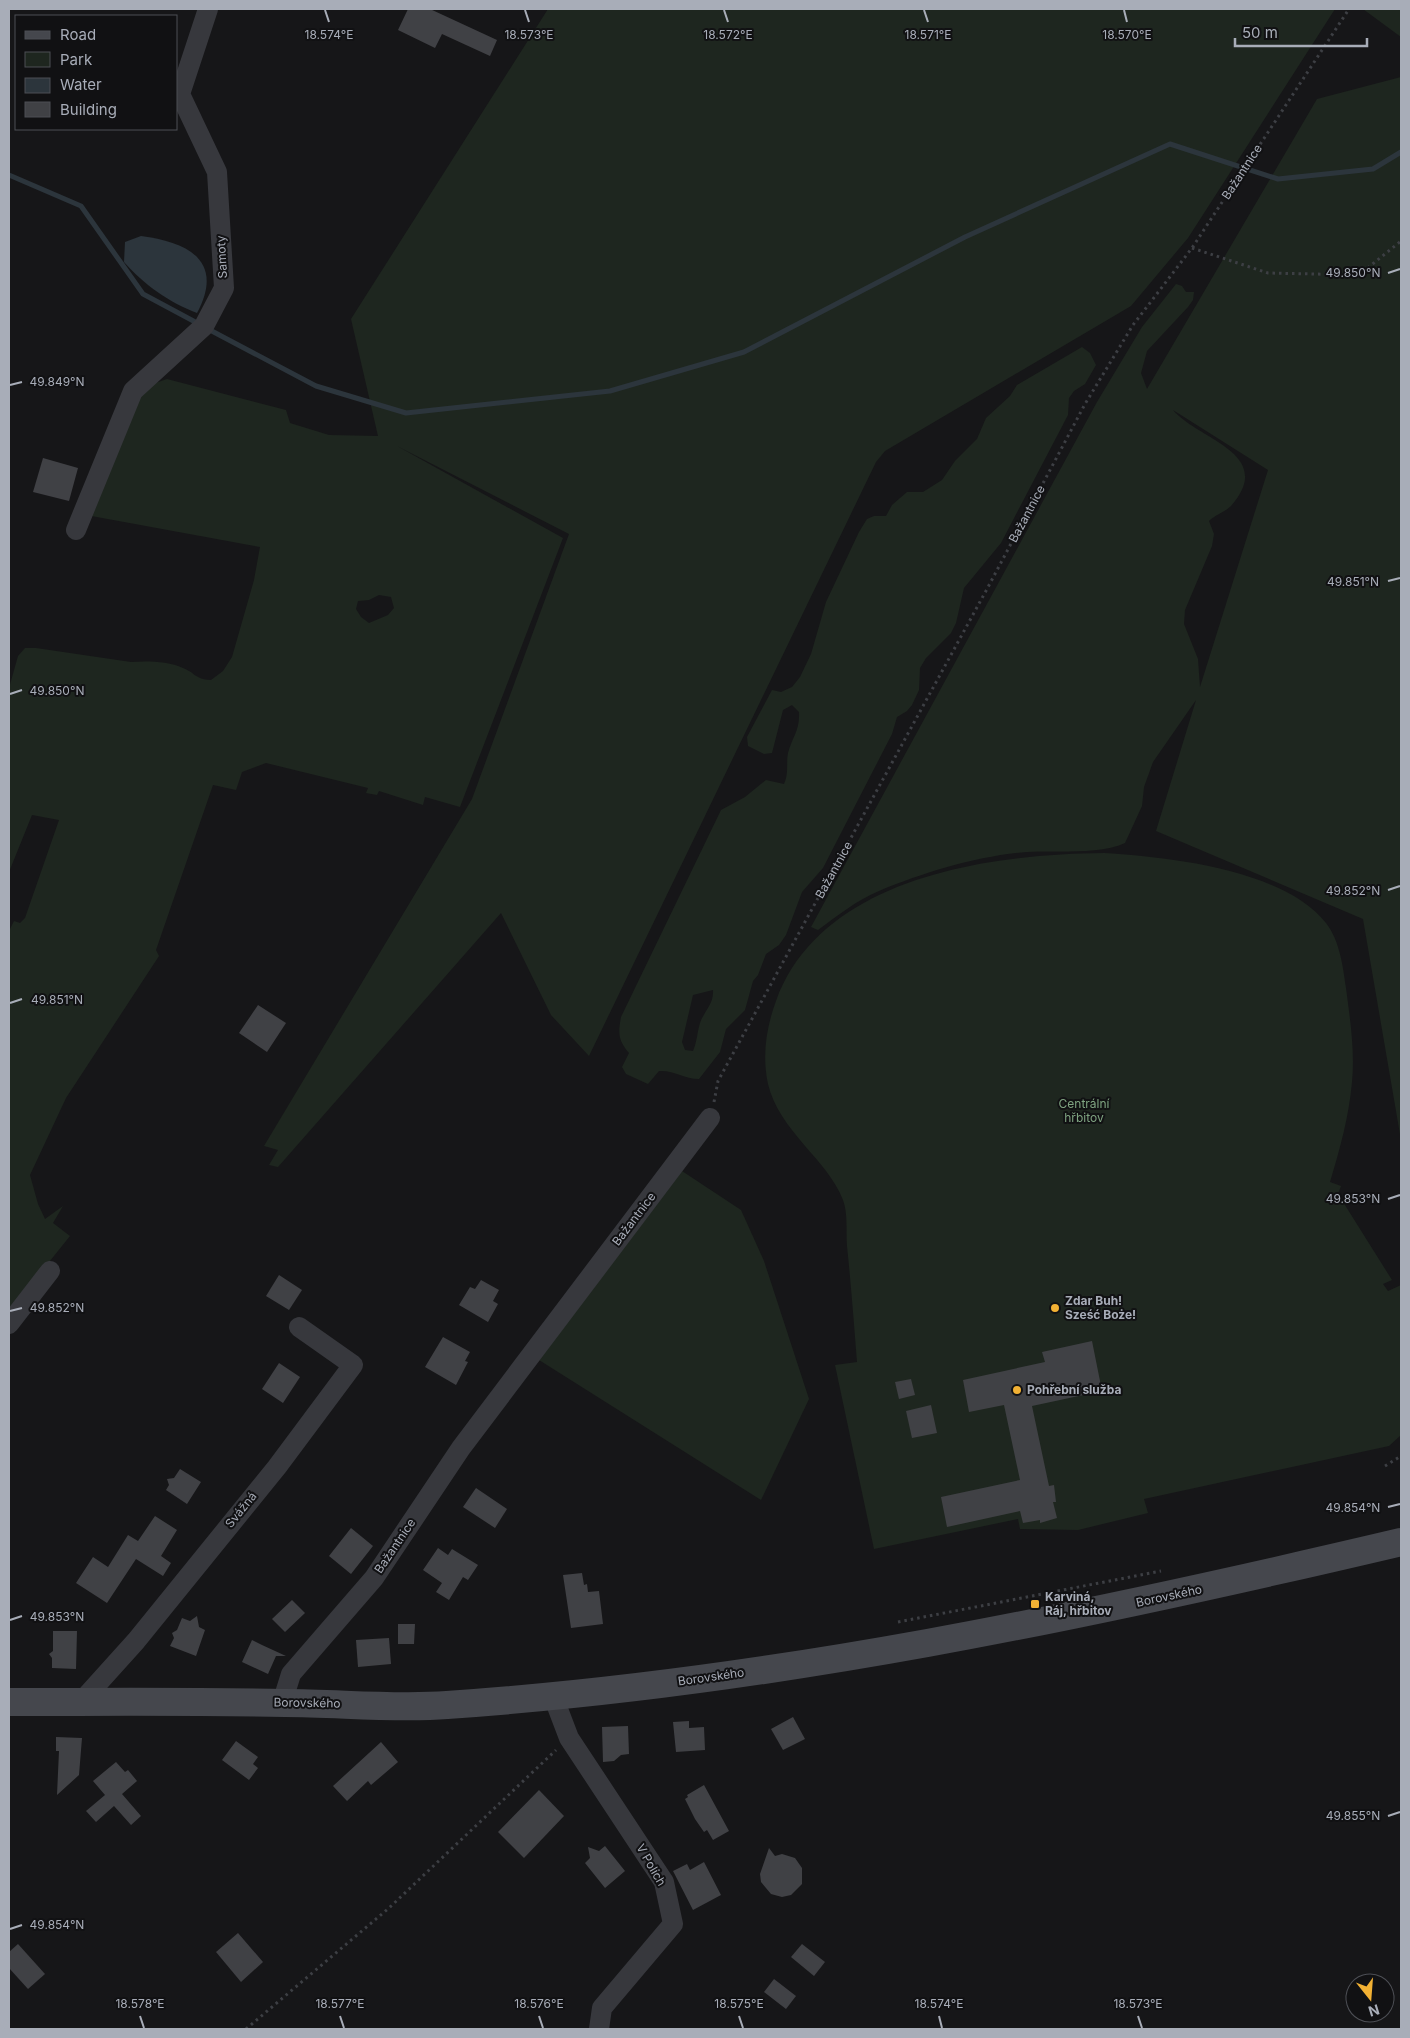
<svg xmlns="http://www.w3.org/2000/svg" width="1410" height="2038" font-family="Inter,sans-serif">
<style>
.green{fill:#1e261f;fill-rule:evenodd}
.water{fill:#2c353c}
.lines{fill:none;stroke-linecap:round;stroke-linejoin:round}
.stream{stroke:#2c353c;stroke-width:5}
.building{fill:#404145}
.path{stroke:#3d3f44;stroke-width:3;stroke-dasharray:2.5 4;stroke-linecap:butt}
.street{stroke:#37383d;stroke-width:20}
.secondary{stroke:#45474d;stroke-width:28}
.ticks{fill:none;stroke:#a8adb8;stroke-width:2}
.poi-dot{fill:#f2b134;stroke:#111113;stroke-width:2}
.labels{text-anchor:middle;stroke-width:4;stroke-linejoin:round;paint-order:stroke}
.street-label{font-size:12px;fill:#a8adb8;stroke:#111113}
.park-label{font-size:12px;fill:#7fa381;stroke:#111113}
.poi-label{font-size:12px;font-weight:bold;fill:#a8adb8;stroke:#111113;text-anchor:start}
.ticks-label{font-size:12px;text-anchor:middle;fill:#a8adb8;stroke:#111113;stroke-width:4;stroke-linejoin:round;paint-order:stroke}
</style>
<rect width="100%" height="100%" fill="#161618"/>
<g class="green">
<path d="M548,9H1335L1188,238L1131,306L885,451L876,462L589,1056L551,1015L501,913L278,1167L269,1165L278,1150L264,1146L472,799L569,534L397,446L563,538L460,807L425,797L423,805L379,791L377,795L366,793L368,788L266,763L242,772L236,790L213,785L156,950L159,956L66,1098L30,1175L38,1204L45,1219L63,1206L53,1223L70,1236L9,1312V931L14,921L20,923L25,918L59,820L32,815L9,872V688L18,656L25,648H36L131,662C147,661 168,661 183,668C196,673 194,679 211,680L223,671L232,657L254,580L260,547L86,515L138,389L167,379L286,410L290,423L329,435L378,436L351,319ZM379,595L391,597L394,608L388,615L369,623L361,617L356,609L358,601L369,600Z"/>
<polygon points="1363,9 1401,9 1401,37"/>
<path d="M1401,77V1140L1363,919L1156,831L1196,700L1153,762L1144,787L1142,806L1125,843C1099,855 1056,850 1027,852C978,856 925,872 879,891C857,900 837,916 818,930L811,927L1097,402L1142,327L1176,284L1182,286L1186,292H1194L1193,300L1188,307L1147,351L1141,373L1147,389L1317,99ZM1173,410L1268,470L1200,687L1198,659L1184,624L1185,610L1212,546L1214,534L1209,521C1215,515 1225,512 1231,506C1277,453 1198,440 1173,410Z"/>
<path d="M1082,347L1090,353L1096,365L1085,384L1074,391L1069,398L1068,415L1001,543L964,588L956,623L951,633L926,658L920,668L919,690L912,705L907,711L897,717L892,734L823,868L802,892L786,935L779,945L766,954L758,975L753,981L745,1010L726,1029L720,1052L699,1079C684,1079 674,1070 659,1071L648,1084L626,1074L622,1067L629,1053C618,1040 618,1033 621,1017L721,810L745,797L766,780L784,784C789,773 786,764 788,753C792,737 800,731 799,712L792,705L783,710L772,753L764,754L748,746L747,737L772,690L781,692L792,687L800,677L811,654L826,602L859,532L867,519L874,516H886L892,505L907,492H923L942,480L955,461L977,439L986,418L1010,396L1017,385ZM713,990C714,1004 704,1011 700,1023C697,1033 697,1042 693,1051L685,1050L682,1042L693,995Z"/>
<path d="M1104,853C1168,857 1283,869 1326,923C1340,941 1343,967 1346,988C1350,1019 1355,1050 1352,1082C1349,1116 1340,1149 1330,1182L1341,1186L1338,1194L1392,1280L1383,1284L1388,1291L1401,1285V1435L1389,1446L1144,1499L1148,1513L1078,1530L1020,1529L1018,1519L874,1549L835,1365L857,1362C854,1323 851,1285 847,1246C846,1232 848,1213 843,1200C828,1160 779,1131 768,1084C762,1056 766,1028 776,1001C821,877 989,854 1104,853Z"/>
<polygon points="682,1171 741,1210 764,1261 809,1399 761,1500 539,1360"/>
</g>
<path class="water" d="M141,236C188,242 225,261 197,313C170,303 143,284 124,262L125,242Z"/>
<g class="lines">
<g class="stream">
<polyline points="9,175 81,206 143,294 199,324"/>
<polyline points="208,329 316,386 406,413 610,391 744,352 965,237 1170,144 1278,179 1373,169 1401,152"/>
</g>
</g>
<g class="building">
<polygon points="408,9 430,9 497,40 490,56 442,34 435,48 398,30"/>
<polygon points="43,458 78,468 69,501 33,492"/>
<polygon points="258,1005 286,1023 267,1052 239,1033"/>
<polygon points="279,1275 302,1290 289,1310 266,1296"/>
<polygon points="481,1280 499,1290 493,1301 498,1304 488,1322 459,1305 470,1287 475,1289"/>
<polygon points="443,1337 470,1352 465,1361 468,1362 456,1385 425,1367"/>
<polygon points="1092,1341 1102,1391 1032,1406 1049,1486 1054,1485 1056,1502 1053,1502 1057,1518 1040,1523 1040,1520 1023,1523 1020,1511 947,1527 941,1497 1020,1480 1004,1405 969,1412 963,1380 1045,1362 1042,1352"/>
<polygon points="279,1363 300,1377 283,1403 262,1389"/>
<polygon points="911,1379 915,1395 899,1399 895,1382"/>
<polygon points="931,1405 937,1433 912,1438 906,1411"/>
<polygon points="180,1469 201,1482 187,1504 166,1490 169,1485 167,1479 174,1478"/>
<polygon points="476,1488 507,1509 495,1528 463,1507"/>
<polygon points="155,1516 177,1530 161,1556 171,1563 163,1576 136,1559 107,1603 76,1583 93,1557 108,1567 128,1535 138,1541"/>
<polygon points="351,1528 373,1546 351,1574 329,1556"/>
<polygon points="438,1548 448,1555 452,1549 478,1565 468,1580 463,1577 449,1600 436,1592 442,1583 423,1570"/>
<polygon points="582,1573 584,1585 587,1584 588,1592 599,1591 603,1624 571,1628 563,1575"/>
<polygon points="292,1600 305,1613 285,1632 272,1619"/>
<polygon points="197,1616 199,1627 205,1630 196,1656 170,1646 174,1638 172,1633 177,1630 182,1618 190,1621"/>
<polygon points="398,1624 415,1624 414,1644 398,1644"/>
<polygon points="53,1631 77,1631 76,1669 52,1668 52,1658 49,1654 53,1651"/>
<polygon points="389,1638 391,1664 358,1667 356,1640"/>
<polygon points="252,1640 262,1645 286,1656 276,1656 268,1674 242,1662"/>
<polygon points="793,1717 805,1739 783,1750 771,1729"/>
<polygon points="689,1721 689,1728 704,1727 705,1750 676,1752 673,1722"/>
<polygon points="628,1726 629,1754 621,1755 614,1761 603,1762 602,1727"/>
<polygon points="56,1737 82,1738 79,1775 57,1795 59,1751 56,1751"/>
<polygon points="236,1741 258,1757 253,1764 258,1768 249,1780 222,1760"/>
<polygon points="381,1742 398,1762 371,1785 368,1781 347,1801 333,1786"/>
<polygon points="116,1762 125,1772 128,1770 137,1781 122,1794 141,1816 131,1825 114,1806 96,1822 86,1811 105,1795 93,1781"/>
<polygon points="704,1785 729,1831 713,1840 707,1830 704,1832 695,1819 685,1799 688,1797 687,1795"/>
<polygon points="539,1790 564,1816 524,1858 498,1832"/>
<polygon points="605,1846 625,1871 605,1888 585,1863 590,1858 588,1847 599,1851"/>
<polygon points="769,1848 775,1856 782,1854 795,1858 802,1868 802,1884 791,1895 782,1897 771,1894 761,1882 760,1874"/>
<polygon points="704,1862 721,1895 693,1910 673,1871 687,1864 690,1870"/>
<polygon points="238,1933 263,1962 241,1982 216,1952"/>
<polygon points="18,1944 45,1974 28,1989 9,1968 9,1952"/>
<polygon points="802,1944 825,1962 814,1976 791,1957"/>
<polygon points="774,1979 796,1996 786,2009 764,1992"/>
</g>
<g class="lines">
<g class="path">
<polyline points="1192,248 1268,273 1359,275 1401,241"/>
<polyline points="714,1102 718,1081 987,589 1085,404 1133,325 1192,248 1349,9"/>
<polyline points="1385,1466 1401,1456"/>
<polyline points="898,1622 1161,1571"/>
<polyline points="246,2029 389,1908 556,1750"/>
</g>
<g class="street">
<polyline points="76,530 133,391 204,326 224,288 217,172 180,94 208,9"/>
<polyline points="9,1324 50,1271"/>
<polyline points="553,1696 569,1738 664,1882 673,1924 602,2008 599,2029"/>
<polyline points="81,1702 136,1641 277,1467 353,1365 299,1327"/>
<polyline points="282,1703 291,1674 374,1578 461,1448 710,1118"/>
</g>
<path class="secondary" d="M9,1702C101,1702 193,1701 285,1703C338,1703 394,1709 447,1705C770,1683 1087,1616 1401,1542"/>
</g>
<path class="ticks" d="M325,10L329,22M525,10L529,22M724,10L728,22M924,10L928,22M1124,10L1127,22M1388,273L1400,269M10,385L22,382M1388,581L1400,578M10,694L22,690M1388,890L1400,886M10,1003L22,999M1388,1199L1400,1195M10,1311L22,1308M1388,1507L1400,1504M10,1620L22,1616M1388,1816L1400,1812M10,1929L22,1925M140,2016L144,2028M340,2016L344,2028M539,2016L543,2028M739,2016L743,2028M939,2016L942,2028M1138,2016L1142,2028"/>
<g class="poi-dot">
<circle cx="1055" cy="1308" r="5"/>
<circle cx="1017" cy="1390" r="5"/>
<rect x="1030" y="1599" width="10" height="10" rx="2.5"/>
</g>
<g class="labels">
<g class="street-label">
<text transform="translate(1242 172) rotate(-57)" y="4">Bažantnice</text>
<text transform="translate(222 257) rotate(-93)" y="4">Samoty</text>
<text transform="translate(1027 514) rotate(-62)" y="4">Bažantnice</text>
<text transform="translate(834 870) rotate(-61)" y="4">Bažantnice</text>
<text transform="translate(634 1219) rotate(-53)" y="4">Bažantnice</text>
<text transform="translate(241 1510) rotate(-51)" y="4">Svážná</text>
<text transform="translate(395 1546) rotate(-56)" y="4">Bažantnice</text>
<text transform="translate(1169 1596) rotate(-12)" y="4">Borovského</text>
<text transform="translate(711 1677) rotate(-8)" y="4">Borovského</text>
<text transform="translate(307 1703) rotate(1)" y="4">Borovského</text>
<text transform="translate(651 1865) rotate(60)" y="4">V Polích</text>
</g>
<g class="park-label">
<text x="1084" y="1108">Centrální<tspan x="1084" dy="14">hřbitov</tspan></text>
</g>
<g class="poi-label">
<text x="1065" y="1305">Zdar Buh!<tspan x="1065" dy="14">Sześć Boże!</tspan></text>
<text x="1027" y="1394">Pohřební služba</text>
<text x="1045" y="1601">Karviná,<tspan x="1045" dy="14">Ráj, hřbitov</tspan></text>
</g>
</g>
<g class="ticks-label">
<text x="329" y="39">18.574°E</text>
<text x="529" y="39">18.573°E</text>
<text x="728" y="39">18.572°E</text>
<text x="928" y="39">18.571°E</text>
<text x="1127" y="39">18.570°E</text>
<text x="1353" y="277">49.850°N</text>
<text x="57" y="386">49.849°N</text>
<text x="1353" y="586">49.851°N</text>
<text x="57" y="695">49.850°N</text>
<text x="1353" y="895">49.852°N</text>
<text x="57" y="1004">49.851°N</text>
<text x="1353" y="1203">49.853°N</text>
<text x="57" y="1312">49.852°N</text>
<text x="1353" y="1512">49.854°N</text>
<text x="57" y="1621">49.853°N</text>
<text x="1353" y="1820">49.855°N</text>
<text x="57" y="1929">49.854°N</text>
<text x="140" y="2008">18.578°E</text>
<text x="340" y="2008">18.577°E</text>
<text x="539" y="2008">18.576°E</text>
<text x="739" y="2008">18.575°E</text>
<text x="939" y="2008">18.574°E</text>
<text x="1138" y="2008">18.573°E</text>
</g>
<rect width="1410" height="2038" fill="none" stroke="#a8adb8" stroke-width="20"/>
<rect x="15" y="15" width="162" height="115" fill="#111113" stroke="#4d4f55"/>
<rect x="25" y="31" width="25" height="8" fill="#45474d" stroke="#4d4f55"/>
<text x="60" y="40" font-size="15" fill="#a8adb8">Road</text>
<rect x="25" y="52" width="25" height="15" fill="#1e261f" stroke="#4d4f55"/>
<text x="60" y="65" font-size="15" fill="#a8adb8">Park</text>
<rect x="25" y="78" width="25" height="15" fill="#2c353c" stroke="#4d4f55"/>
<text x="60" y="90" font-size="15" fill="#a8adb8">Water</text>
<rect x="25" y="102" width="25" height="15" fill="#404145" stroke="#4d4f55"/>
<text x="60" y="115" font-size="15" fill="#a8adb8">Building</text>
<g transform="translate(1370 1998) rotate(163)"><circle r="24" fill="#111113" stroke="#4d4f55"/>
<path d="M0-4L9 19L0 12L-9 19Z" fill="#f2b134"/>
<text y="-8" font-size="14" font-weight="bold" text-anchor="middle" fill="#a8adb8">N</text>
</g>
<path d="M1235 38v8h132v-8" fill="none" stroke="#a8adb8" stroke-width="2.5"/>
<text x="1242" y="38" font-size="15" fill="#a8adb8" stroke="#111113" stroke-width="4" paint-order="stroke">50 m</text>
</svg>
